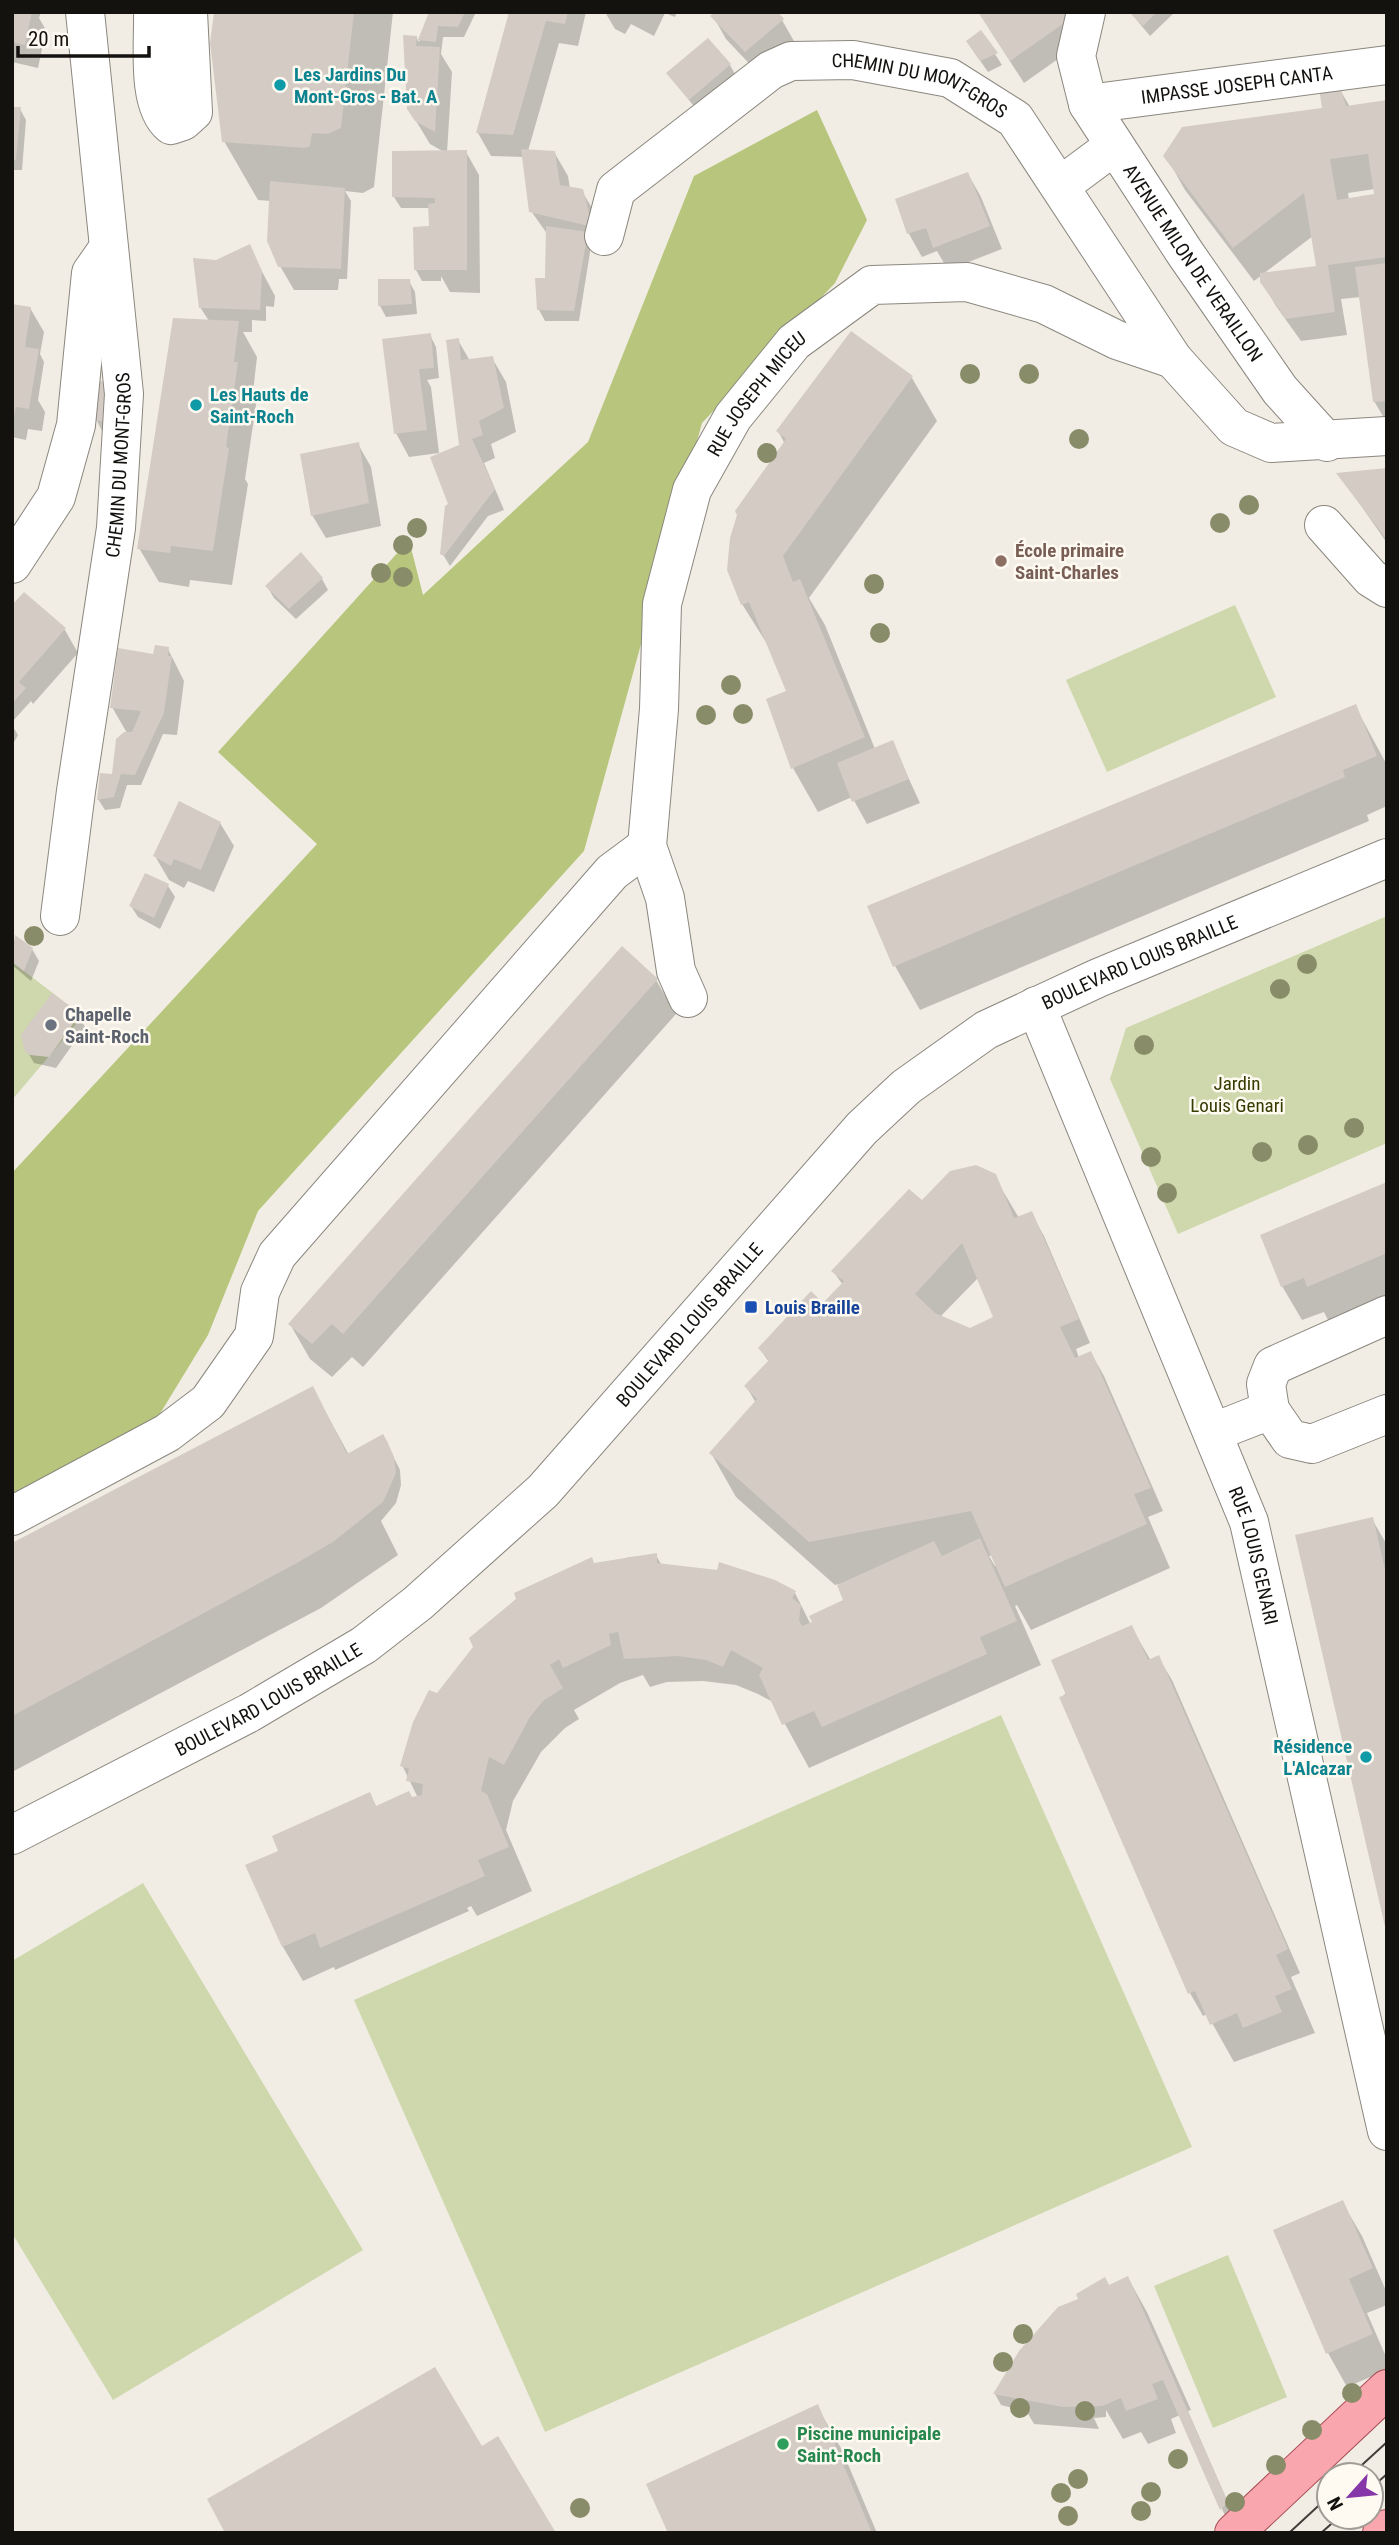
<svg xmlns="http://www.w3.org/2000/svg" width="1399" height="2545" font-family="'Roboto Condensed',sans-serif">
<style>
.green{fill:#ced8ac}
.forest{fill:#b7c67c}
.shadow{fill:#0003;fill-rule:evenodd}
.building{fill:#d3cbc4;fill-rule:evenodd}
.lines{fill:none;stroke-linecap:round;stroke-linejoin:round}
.minor-casing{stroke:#8b877f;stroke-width:40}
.major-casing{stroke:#a74c54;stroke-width:40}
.minor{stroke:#fff;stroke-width:38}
.major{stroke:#faa6af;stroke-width:38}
.tram{stroke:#423f3b;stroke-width:2}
.tree{fill:#898c68}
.culture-dot{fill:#0f9aa8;stroke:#fefaf1;stroke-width:2.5}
.education-dot{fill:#8d6e63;stroke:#fefaf1;stroke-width:2.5}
.worship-dot{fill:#6b7280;stroke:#fefaf1;stroke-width:2.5}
.transit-dot{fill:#1a4fb4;stroke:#fefaf1;stroke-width:2.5}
.leisure-dot{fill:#2e9e5b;stroke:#fefaf1;stroke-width:2.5}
.labels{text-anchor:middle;stroke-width:5;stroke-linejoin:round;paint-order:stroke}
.culture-label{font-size:19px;font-weight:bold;fill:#0d838f;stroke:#fefaf1;text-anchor:start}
.street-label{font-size:19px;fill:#14120f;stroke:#fefaf1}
.education-label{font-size:19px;font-weight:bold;fill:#785e54;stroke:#fefaf1;text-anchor:start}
.worship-label{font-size:19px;font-weight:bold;fill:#5b616d;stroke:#fefaf1;text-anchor:start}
.park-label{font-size:19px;fill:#343c02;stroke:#fefaf1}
.transit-label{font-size:19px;font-weight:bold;fill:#164399;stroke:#fefaf1;text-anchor:start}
.leisure-label{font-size:19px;font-weight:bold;fill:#27864d;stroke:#fefaf1;text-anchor:start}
</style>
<rect width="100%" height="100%" fill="#f1ede4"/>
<g class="green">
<polygon points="1235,605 1276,697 1107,772 1066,680"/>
<polygon points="1387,916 1387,1143 1178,1234 1110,1079 1126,1028"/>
<polygon points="12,962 83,1016 12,1100"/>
<polygon points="1001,1715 1192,2147 545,2432 354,2000"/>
<polygon points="143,1883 363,2250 113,2400 12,2233 12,1961"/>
<polygon points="1228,2255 1287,2397 1213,2428 1154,2286"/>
</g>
<polygon class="forest" points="817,110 867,220 835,283 702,423 584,851 258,1211 208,1335 158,1417 12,1494 12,1173 317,844 218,752 409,540 423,595 588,442 694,176"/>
<g class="shadow">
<polygon points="12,12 41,12 39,18 46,30 38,68 12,62"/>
<polygon points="216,12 393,12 374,187 363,193 345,191 351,201 347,279 339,279 338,290 294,290 280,266 271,201 258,200 224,141"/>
<polygon points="431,12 476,12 464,37 443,37 441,54 452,72 447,153 466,152 479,175 480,293 450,292 441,276 441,281 422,281 416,270 431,228 430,208 401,208 394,197 446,153 430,144 408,108 416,37 419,42"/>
<polygon points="511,12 586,12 578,46 559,43 528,151 554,152 568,176 570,189 582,191 596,215 579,321 545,321 539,310 546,279 548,235 531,211 524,157 491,156 478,133"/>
<polygon points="605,12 677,12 675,17 665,13 654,36 631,24 625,34 615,29"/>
<polygon points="1083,12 1075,47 1024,83 988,27"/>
<polygon points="1130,12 1175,12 1150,36"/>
<polygon points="713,16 782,20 795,43 759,74 726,39"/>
<polygon points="981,32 1002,65 988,72 974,52"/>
<polygon points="730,65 736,76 697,110 668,74"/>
<path d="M1339,88L1350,107L1387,102V423L1374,401L1361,297L1341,299L1347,335L1301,341L1276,306L1262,282V275L1254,281L1185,190L1166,156L1324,110ZM1375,189L1376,195L1349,200L1348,193ZM1313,236L1319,268L1263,274Z"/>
<polygon points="12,109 20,109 26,120 22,170 12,170"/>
<polygon points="968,174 981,197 1002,249 948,270 937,251 922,257 909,234 897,200"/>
<polygon points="249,247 275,296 274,307 266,306 266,321 252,320 252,332 243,332 257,357 253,392 257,398 245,479 248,484 232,585 190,580 189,587 159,582 139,548 209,321 200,307 216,262"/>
<polygon points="379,281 409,281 415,292 417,314 386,317 380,306"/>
<polygon points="12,306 30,308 44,332 40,354 44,362 38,400 45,412 42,431 28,429 26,440 12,437"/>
<polygon points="430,335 436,347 439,378 427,380 431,387 439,453 409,457 396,433"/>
<polygon points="458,340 470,361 492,358 506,382 516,432 491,444 495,458 484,463 504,510 488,516 450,566 442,553 461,446"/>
<polygon points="912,378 937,421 809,598 825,625 875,749 892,742 920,803 867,824 852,797 818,812 793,768 788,692 769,647 742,604 785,444 778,431"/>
<polygon points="102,383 119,433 102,431 96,419"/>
<polygon points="358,444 371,467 381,526 326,538 312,515"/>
<polygon points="1387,470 1387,543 1339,474"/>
<polygon points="322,579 328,590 296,619 274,598 267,586"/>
<polygon points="12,608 65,630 78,653 33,704 31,701 12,722"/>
<polygon points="168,649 184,681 177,735 163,734 141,785 127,785 120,808 105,810 98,799 114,776 127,733 112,707 155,656"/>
<polygon points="1355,706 1387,765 1387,806 1367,815 1369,821 920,1010 895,966"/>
<polygon points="12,725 18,735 12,746"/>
<polygon points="220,823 234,846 214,892 188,881 184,888 169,880 155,856"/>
<polygon points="168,886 175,897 160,929 138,917 131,906"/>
<polygon points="16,938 32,949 39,961 31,981 12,965 12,946"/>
<polygon points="656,980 676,1014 363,1367 352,1357 332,1377 310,1359 290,1324"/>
<polygon points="79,1016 85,1027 56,1068 34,1063 27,1051"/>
<path d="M976,1166L994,1176L1019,1218L1031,1213L1044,1236L1090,1343L1076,1349L1079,1358L1091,1353L1104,1376L1163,1511L1148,1517L1170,1568L1031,1630L1017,1605L1015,1606L1041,1665L809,1768L773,1702L758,1694L736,1685L703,1681L667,1682L650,1687L643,1675L620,1683L574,1710L579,1719L565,1728L541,1752L513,1801L506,1830L532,1891L477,1916L471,1906L467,1908L469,1911L335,1970L334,1967L303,1981L283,1947L281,1851L370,1795L377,1808L418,1798L402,1765L437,1695L595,1566L630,1557L656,1555L662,1566L795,1593L811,1625L846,1601L839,1584L835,1585L736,1497L711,1453L756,1403L746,1386L769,1362L760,1349L823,1306L843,1285L833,1271L922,1204L951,1172ZM978,1278L995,1318L970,1330L940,1317ZM993,1555L997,1565L995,1566L989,1556Z"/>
<polygon points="1387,1184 1387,1296 1328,1320 1324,1312 1302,1320 1282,1286"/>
<polygon points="313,1389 349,1455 389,1448 400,1470 401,1485 396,1503 381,1521 398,1555 321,1608 12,1772 12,1545"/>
<polygon points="1372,1519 1387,1545 1387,1928 1298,1536"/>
<polygon points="1132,1628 1151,1661 1158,1657 1172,1680 1300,1973 1291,1977 1315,2033 1234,2062 1207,2014 1203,2016 1190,1993 1061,1698"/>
<polygon points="1342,2202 1362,2236 1387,2293 1387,2305 1367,2313 1387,2359 1387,2370 1347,2387 1328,2353"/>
<polygon points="1128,2278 1147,2312 1191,2410 1188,2411 1233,2514 1227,2520 1180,2415 1171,2419 1176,2433 1148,2444 1141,2432 1123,2439 1106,2410 1106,2417 1094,2418 1099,2429 1034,2424 1027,2412 1001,2405 995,2394 1109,2287"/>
<polygon points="817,2406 842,2450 877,2533 670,2533"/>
</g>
<g class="building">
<polygon points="12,12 32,12 25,45 12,42"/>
<polygon points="214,12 354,12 341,128 328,134 312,133 310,146 306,148 222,142 210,43"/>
<polygon points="429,12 465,12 458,27 438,26 436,42 418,40"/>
<polygon points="509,12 568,12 565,24 546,21 513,135 476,133"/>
<polygon points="714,12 778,12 784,19 745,52 710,16"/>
<polygon points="978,12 1067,12 1063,24 1010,61"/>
<polygon points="1129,12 1157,12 1143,26"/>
<polygon points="981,30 998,53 980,61 966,41"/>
<polygon points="403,35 417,36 416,46 440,47 435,132 415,121 407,109"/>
<polygon points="708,38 731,64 689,100 666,73"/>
<path d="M1340,86L1346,106L1387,100V257L1328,265L1335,312L1286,319L1260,282V273L1316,266L1304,193L1233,248L1163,156L1182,127L1322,108L1319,88ZM1368,154L1374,194L1337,200L1330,159Z"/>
<polygon points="12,107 21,107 16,160 12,159"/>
<polygon points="521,149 555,151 560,185 583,189 590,217 589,226 529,212"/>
<polygon points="467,150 467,270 414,270 413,227 429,226 428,204 435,203 435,198 392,197 392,151"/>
<polygon points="968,172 990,226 933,248 926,228 907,234 895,199"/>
<polygon points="270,181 345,188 341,269 278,267 267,241"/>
<polygon points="546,226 588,232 574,311 537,310 535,278 545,278"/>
<polygon points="250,244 262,271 260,310 199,308 193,258 216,260"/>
<polygon points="1387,263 1387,401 1373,402 1355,267"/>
<polygon points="378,279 410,279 412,304 378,306"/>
<polygon points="12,304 31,307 25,347 39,349 29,409 16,407 14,417"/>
<polygon points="173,318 239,321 234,362 238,362 226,447 229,448 213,551 171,546 170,553 137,549"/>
<polygon points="851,331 913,376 783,556 793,582 800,579 865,737 791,769 766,699 786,691 749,602 741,605 727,570 730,538 737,515 735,511 786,439 776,431"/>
<polygon points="431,333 434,368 419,369 427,430 394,434 382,339"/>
<polygon points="459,338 461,360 493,356 504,408 479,421 483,435 472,439 495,489 444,556 440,554 445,506 448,504 430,457 459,445 446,340"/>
<polygon points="100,381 115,384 113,423 94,420"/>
<polygon points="359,442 369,503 311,516 300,454"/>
<polygon points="1387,468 1387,540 1336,473"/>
<polygon points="301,552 323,578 289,609 265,586"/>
<polygon points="24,592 66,628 19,682 26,688 12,704 12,605"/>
<polygon points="155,645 169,647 168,656 172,656 164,713 135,775 121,774 114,797 97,800 100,773 112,774 116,739 124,732 132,732 141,711 110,708 118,648 153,654"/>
<polygon points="1356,704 1377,756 1343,770 1345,777 893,967 867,906"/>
<polygon points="893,740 909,779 852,802 837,763"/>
<polygon points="179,801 221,822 201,870 174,859 171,866 153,856"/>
<polygon points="145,873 169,884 154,918 129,906"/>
<polygon points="15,935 33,948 24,971 12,962"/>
<polygon points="622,946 658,979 343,1334 332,1324 312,1344 288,1324"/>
<polygon points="52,993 80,1014 49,1057 30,1055 25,1052 21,1035"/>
<path d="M976,1165L996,1174L1014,1218L1032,1211L1079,1319L1060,1327L1075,1358L1091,1351L1151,1488L1134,1494L1147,1524L1005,1587L971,1511L809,1542L709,1453L757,1399L744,1386L769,1360L758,1348L811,1291L823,1303L844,1281L831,1271L909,1189L922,1200L950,1171ZM962,1243L993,1317L970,1328L935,1313L915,1294Z"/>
<polygon points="1387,1182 1387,1253 1307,1287 1304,1278 1281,1287 1260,1235"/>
<polygon points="313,1386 347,1454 383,1434 387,1441 394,1457 396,1473 383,1502 333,1542 295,1564 12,1716 12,1543"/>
<polygon points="1373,1517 1387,1578 1386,1931 1295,1535"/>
<polygon points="980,1538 1017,1621 980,1637 987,1654 822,1727 814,1711 782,1725 759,1675 763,1668 731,1650 723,1667 706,1660 678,1656 624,1659 618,1632 609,1634 611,1645 563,1668 559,1659 550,1665 563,1688 543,1701 530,1717 504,1765 489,1757 481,1791 487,1794 509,1847 478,1860 485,1876 320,1948 315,1933 282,1947 245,1865 278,1851 272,1836 370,1792 376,1806 409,1791 412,1797 422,1795 423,1784 406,1781 409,1769 400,1766 413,1722 429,1690 437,1693 473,1647 469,1638 516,1599 514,1593 592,1557 594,1563 657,1553 657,1563 717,1570 719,1562 775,1580 796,1591 792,1598 801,1605 799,1620 802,1626 812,1622 809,1616 843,1600 837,1585 934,1541 942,1556"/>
<polygon points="1132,1625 1148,1660 1159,1655 1288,1949 1276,1955 1292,1989 1275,1996 1282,2012 1243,2028 1237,2013 1210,2025 1195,1991 1188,1994 1059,1697 1066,1695 1051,1660"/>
<polygon points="1343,2200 1373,2268 1349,2279 1373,2334 1326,2354 1273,2230"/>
<polygon points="1128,2276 1228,2502 1220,2510 1163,2380 1152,2384 1158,2399 1126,2411 1121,2398 1102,2406 1063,2407 993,2394 1019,2351 1058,2307 1078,2299 1076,2294 1105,2277 1109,2285"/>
<polygon points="435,2367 482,2446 498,2436 556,2533 225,2533 207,2499"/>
<polygon points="818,2404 872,2533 668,2533 646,2484"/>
</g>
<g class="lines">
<g class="minor-casing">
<g id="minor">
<path d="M153,12C154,43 146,104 171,125L183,121L193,112L188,12"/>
<path id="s1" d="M1086,12L1076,56L1088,104L1185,253L1280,390L1327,442"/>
<path id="s2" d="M1088,104L1387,65"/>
<polyline points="1060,186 1114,146"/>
<path id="s3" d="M604,236L616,190L771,70L791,61L853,60L950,78L1015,119L1173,359L1234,427L1271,443L1387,436"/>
<polyline points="1324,525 1371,578 1387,588"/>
<polyline points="12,564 56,497 76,425 91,273 105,253"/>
<path id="s4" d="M60,916L76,791L116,528L124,394L85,12"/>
<path id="s5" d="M688,998L676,971L665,898L647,846L659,709L662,604L692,490L733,417L794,342L872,285L967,282L1044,304L1117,340L1173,359"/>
<path id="s6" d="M1036,1006L1249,1522L1387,2131"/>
<polyline points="1270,1410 1266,1384 1273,1366 1387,1315"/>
<polyline points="1214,1432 1270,1410 1290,1439 1312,1444 1387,1414"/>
<polyline points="12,1516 167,1433 208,1402 254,1336 260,1292 277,1255 612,872 647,846"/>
<path id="s7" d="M12,1835L249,1713L364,1645L418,1603L543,1491L862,1128L906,1087L986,1030L1098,978L1387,858"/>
</g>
</g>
<g class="major-casing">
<g id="major">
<polyline points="1234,2533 1387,2389"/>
<polyline points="1382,2533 1387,2529"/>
</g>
</g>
<use href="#minor" class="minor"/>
<use href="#major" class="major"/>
<g class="tram">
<polyline points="1351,2475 1387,2442"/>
<polyline points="1371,2488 1387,2474"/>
<polyline points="1289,2533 1329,2496"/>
<polyline points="1321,2533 1339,2517"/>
</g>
</g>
<g class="tree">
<circle cx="970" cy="374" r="10"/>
<circle cx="1029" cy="374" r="10"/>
<circle cx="1079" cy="439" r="10"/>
<circle cx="767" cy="453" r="10"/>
<circle cx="1249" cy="505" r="10"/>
<circle cx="1220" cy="523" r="10"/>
<circle cx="417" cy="528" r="10"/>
<circle cx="403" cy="545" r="10"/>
<circle cx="381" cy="573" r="10"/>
<circle cx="403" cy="577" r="10"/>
<circle cx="874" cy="584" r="10"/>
<circle cx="880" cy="633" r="10"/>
<circle cx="731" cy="685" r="10"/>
<circle cx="743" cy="714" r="10"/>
<circle cx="706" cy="715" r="10"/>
<circle cx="34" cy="936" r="10"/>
<circle cx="1307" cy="964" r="10"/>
<circle cx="1280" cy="989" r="10"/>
<circle cx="1144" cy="1045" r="10"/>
<circle cx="1354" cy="1128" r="10"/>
<circle cx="1308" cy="1145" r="10"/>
<circle cx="1262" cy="1152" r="10"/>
<circle cx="1151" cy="1157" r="10"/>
<circle cx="1167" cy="1193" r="10"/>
<circle cx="1023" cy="2334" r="10"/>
<circle cx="1003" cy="2362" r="10"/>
<circle cx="1352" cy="2393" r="10"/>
<circle cx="1020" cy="2408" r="10"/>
<circle cx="1085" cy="2411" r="10"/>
<circle cx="1312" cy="2430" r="10"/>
<circle cx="1178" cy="2459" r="10"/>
<circle cx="1276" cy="2465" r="10"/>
<circle cx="1078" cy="2479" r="10"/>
<circle cx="1151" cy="2492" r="10"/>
<circle cx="1061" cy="2493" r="10"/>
<circle cx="1235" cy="2502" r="10"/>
<circle cx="580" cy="2508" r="10"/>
<circle cx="1141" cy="2511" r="10"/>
<circle cx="1068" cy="2516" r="10"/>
</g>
<g class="culture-dot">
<circle cx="280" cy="85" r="7"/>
<circle cx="196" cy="405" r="7"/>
<circle cx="1366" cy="1757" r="7"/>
</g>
<circle class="education-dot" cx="1001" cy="561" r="7"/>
<circle class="worship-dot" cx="51" cy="1025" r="7"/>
<rect class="transit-dot" x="744" y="1300" width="14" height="14" rx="3.5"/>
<circle class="leisure-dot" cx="783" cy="2444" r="7"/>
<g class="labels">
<g class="culture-label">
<text x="294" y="81">Les Jardins Du<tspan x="294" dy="22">Mont-Gros - Bat. A</tspan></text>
<text x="210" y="401">Les Hauts de<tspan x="210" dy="22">Saint-Roch</tspan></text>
<text x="1352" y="1753" text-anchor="end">Résidence<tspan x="1352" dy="22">L'Alcazar</tspan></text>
</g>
<g class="street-label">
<text dy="7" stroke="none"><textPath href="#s2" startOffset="150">IMPASSE JOSEPH CANTA</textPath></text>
<text dy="7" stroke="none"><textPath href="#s3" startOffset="399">CHEMIN DU MONT-GROS</textPath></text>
<text dy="7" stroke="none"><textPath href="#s1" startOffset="285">AVENUE MILON DE VERAILLON</textPath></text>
<text dy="7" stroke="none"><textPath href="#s5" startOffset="635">RUE JOSEPH MICEU</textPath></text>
<text dy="7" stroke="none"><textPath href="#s4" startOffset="455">CHEMIN DU MONT-GROS</textPath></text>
<text dy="7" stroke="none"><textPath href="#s7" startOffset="1446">BOULEVARD LOUIS BRAILLE</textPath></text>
<text dy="7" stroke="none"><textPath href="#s7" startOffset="858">BOULEVARD LOUIS BRAILLE</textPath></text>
<text dy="7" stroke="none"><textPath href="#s6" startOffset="592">RUE LOUIS GENARI</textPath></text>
<text dy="7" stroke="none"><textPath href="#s7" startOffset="290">BOULEVARD LOUIS BRAILLE</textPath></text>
</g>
<g class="education-label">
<text x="1015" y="557">École primaire<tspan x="1015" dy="22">Saint-Charles</tspan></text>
</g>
<g class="worship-label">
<text x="65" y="1021">Chapelle<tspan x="65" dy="22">Saint-Roch</tspan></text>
</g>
<g class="park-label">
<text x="1237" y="1090">Jardin<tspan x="1237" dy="22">Louis Genari</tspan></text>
</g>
<g class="transit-label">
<text x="765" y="1314">Louis Braille</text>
</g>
<g class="leisure-label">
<text x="797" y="2440">Piscine municipale<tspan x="797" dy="22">Saint-Roch</tspan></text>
</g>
</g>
<rect width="1399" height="2545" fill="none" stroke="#14120f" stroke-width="28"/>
<g transform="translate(1350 2496) rotate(243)"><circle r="33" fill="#fefaf1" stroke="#a09d97" stroke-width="2"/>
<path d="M0-5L12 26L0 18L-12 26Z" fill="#8638a8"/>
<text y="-10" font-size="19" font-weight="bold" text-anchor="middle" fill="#14120f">N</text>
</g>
<path d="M18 46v10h131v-10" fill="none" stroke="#14120f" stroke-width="3.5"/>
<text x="28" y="46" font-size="21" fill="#14120f" stroke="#fefaf1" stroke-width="5" paint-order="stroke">20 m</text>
</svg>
